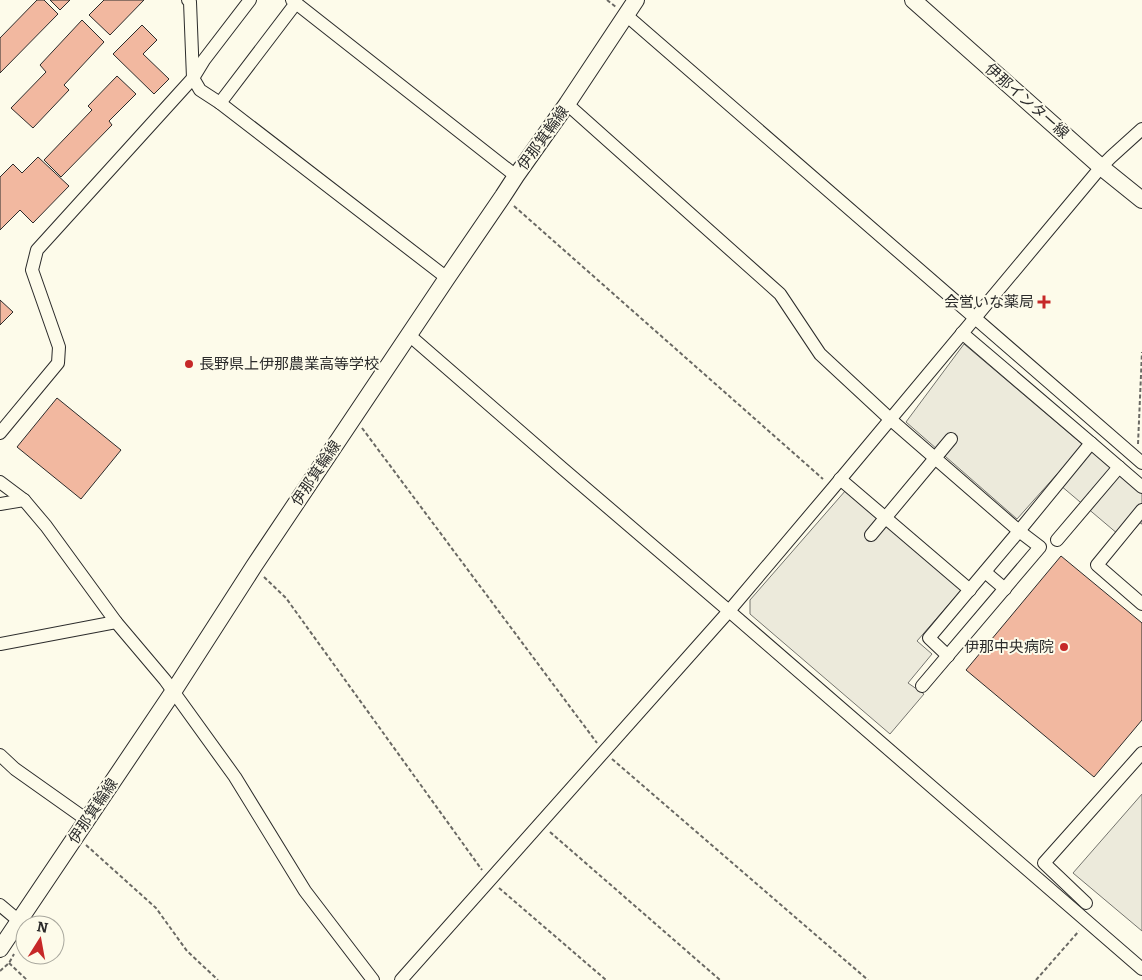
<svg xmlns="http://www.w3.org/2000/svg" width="1142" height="980" font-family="Bitter,'Noto Sans JP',serif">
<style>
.parking{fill:#eceadb;stroke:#74746e}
.building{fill:#f2b8a0;stroke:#2b2b2b}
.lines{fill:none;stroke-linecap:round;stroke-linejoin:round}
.minor-casing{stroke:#2b2b2b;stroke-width:14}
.major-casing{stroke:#2b2b2b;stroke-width:18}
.path{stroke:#6a6964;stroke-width:2;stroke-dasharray:4 2.5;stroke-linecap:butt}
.minor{stroke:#fdfbea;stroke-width:12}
.major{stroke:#fdfbea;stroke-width:16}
.poi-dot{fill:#c62828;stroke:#fdfbea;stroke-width:2}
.labels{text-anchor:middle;stroke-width:4;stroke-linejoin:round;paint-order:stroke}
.street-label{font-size:15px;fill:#2b2b2b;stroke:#fdfbea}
.poi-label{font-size:15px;fill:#2b2b2b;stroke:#fdfbea;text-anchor:end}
</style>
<rect width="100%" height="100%" fill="#fdfbea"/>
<g class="parking">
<polygon points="964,344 1083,445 1017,519 906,422"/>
<polygon points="1091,449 1142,493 1142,524 1140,523 1125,540 1060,485"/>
<polygon points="846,490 963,588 917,641 932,654 908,683 924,694 890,734 750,614 750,600"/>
<polygon points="1142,794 1142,931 1073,873"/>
</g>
<g class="building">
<polygon points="37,0 44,0 58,14 0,73 0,38"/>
<polygon points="50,0 70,0 60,10"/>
<polygon points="104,0 144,0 110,35 89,15"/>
<polygon points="82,20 104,42 64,85 69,90 33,128 11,108 46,72 40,65"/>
<polygon points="142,25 157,40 143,54 169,79 154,94 113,54"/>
<polygon points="117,76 136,94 109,121 112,125 61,177 44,160 92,110 88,106"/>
<polygon points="38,157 69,186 33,223 20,210 0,230 0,177 13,164 22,173"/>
<polygon points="0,300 13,312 0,325"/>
<polygon points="57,398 121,450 81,499 17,447"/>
<polygon points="1061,556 1142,623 1142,720 1094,777 966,670"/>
</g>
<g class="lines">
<g class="minor-casing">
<g id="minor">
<polyline points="188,0 190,2 193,78 200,90 220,103 447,278"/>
<polyline points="292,0 516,176"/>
<polyline points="626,15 1142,463"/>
<polyline points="220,103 296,3"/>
<polyline points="567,104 780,294 820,354 890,419 1019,531 1040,547 922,686"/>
<polyline points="409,335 562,468 729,611 1142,969"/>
<polyline points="0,433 58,363 59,347 32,270 37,250 193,78 204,60 250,0"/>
<polyline points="1091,443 1142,487"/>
<polyline points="840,479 970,590"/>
<polyline points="0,482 24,500 46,526 116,622 165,680 235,777 305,891 373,980"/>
<polyline points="0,504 24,500"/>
<polyline points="1142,510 1097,565 1142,604"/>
<polyline points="871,535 951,439"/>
<polyline points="1057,540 1119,467"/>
<polyline points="985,572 1005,589"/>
<polyline points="0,644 116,622"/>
<polyline points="948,656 929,638 1019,531 1091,443 962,333"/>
<polyline points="0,755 15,769 87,820"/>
<polyline points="1086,903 1044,863 1142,753"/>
<polyline points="0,905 19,921"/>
<polyline points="401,980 729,611 833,488 1101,167 1111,157 1142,129"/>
</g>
</g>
<g class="major-casing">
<g id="major">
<polyline points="913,0 1101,167 1142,200"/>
<polyline points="0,949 173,692 254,566 447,278 503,196 516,176 567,104 636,0"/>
</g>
</g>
<g class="path">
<polyline points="607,0 616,7"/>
<polyline points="514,206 823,479"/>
<polyline points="362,428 597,743"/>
<polyline points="1138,444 1142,352"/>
<polyline points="264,577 286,598 482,870"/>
<polyline points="612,759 868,980"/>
<polyline points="550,832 720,980"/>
<polyline points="86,845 156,908 187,951 218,980"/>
<polyline points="499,888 606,980"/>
<polyline points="9,963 27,980"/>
<polyline points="0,971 9,963 14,954"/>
<polyline points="1036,980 1079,931"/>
</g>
<use href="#minor" class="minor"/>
<use href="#major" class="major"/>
</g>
<g class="poi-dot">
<path d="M1041.5 294.5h5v5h5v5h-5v5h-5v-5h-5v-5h5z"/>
<circle cx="189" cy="364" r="5"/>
<circle cx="1064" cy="647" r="5"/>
</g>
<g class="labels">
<g class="street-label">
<text transform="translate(1027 101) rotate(41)" y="5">伊那インター線</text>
<text transform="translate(543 138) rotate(-54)" y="5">伊那箕輪線</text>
<text transform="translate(316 473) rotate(-56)" y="5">伊那箕輪線</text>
<text transform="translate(93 811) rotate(-56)" y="5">伊那箕輪線</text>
</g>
<g class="poi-label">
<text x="1034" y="307">会営いな薬局</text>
<text x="199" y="369" text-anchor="start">長野県上伊那農業高等学校</text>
<text x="1054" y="652">伊那中央病院</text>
</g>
</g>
<g transform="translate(40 940) rotate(11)"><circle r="24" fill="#fdfbea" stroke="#a9a89e"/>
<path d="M0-4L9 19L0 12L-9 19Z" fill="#c62828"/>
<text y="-8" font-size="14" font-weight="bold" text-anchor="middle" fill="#2b2b2b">N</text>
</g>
</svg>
